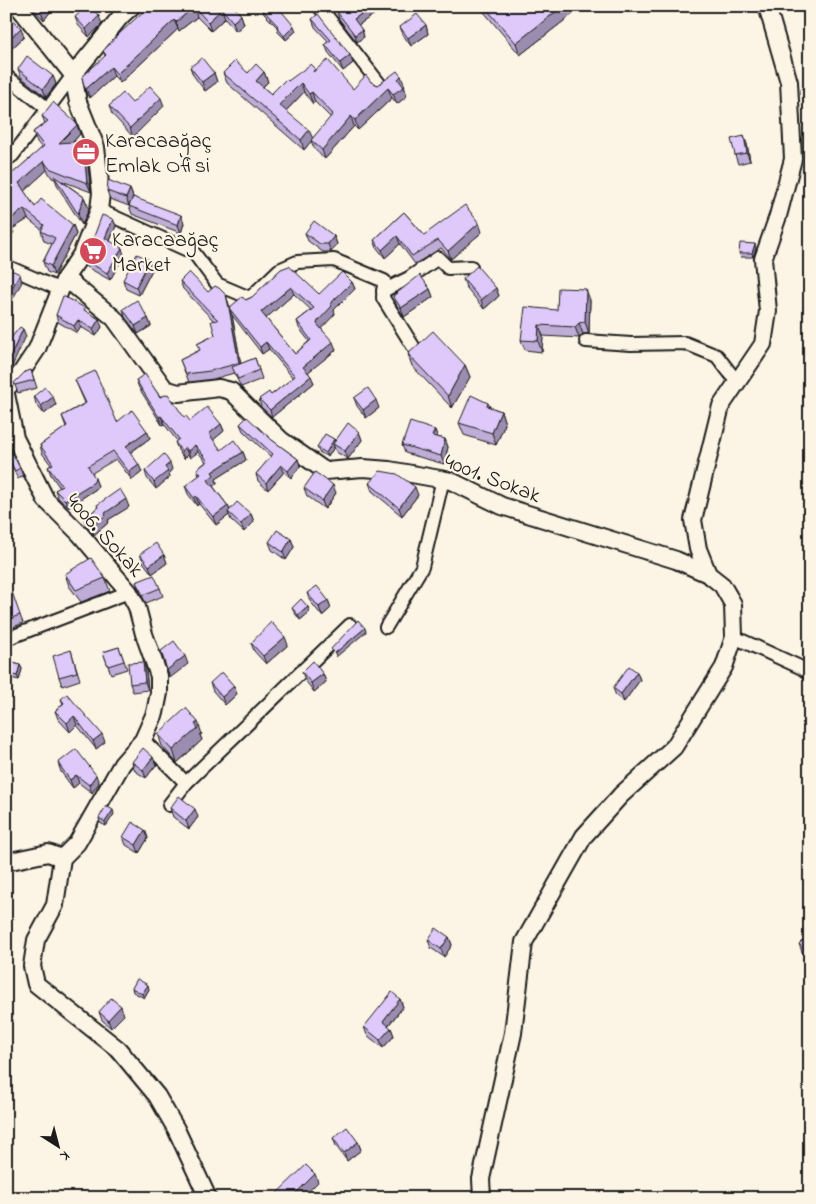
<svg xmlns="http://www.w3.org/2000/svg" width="816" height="1204" font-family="'Indie Flower',sans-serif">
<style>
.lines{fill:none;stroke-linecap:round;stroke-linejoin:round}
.minor-casing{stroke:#1c1c1c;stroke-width:16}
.tertiary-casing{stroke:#1c1c1c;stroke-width:20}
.minor{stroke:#fcf5e5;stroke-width:12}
.tertiary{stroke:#fcf5e5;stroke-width:16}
.wall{fill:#bfadd7;stroke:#1c1c1c;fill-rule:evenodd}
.shaded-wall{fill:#9b8daf;stroke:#1c1c1c}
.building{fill:#dec9fa;stroke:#1c1c1c;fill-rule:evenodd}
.labels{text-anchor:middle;stroke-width:4.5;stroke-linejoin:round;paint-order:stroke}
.poi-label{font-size:22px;fill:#1c1c1c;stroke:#fcf5e5;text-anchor:start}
.street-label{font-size:22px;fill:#1c1c1c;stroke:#fcf5e5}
</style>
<rect width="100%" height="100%" fill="#fcf5e5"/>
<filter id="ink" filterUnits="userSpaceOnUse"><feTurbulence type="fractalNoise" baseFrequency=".02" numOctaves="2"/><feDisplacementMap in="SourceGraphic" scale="10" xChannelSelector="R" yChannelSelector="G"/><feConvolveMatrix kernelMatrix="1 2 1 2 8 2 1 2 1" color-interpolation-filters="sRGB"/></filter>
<g filter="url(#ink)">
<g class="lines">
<g class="minor-casing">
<g id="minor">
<polyline points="319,6 381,86"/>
<polyline points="6,76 48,109"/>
<polyline points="6,160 13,155 73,75"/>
<polyline points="99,210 194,253 217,284 250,298 279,270 297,262 334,260 384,281 383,298 416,351"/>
<polyline points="6,266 61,290"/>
<polyline points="383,291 409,278 438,258 448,268 471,267"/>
<polyline points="586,341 631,344 685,343 717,356 737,382"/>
<polyline points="386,627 422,567 443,479"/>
<polyline points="734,637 802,668 810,674"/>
<polyline points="6,639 129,592"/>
<polyline points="143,740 186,783"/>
<polyline points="169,805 186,783 350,625"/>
</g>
</g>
<g class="tertiary-casing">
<g id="tertiary">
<polyline points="73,75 121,16 132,6"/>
<polyline points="65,278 114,318 165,389 178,393 219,388 231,391 281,440 325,471 363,468 389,470 451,481 502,506 676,560 708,574"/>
<polyline points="6,389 21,373 37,349 65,278 81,255 99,210 101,193 96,147 78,102 73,75 18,6"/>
<polyline points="6,394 15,438 46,500 80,534 129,592 137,607 144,634 159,676 159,693 155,713 143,740 122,764 77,843 62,858"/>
<polyline points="62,858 55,905 36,940 32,966 36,984 118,1049 157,1096 176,1129 208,1198"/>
<polyline points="6,862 48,853 62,858"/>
<polyline points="482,1198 481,1179 513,1033 524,942 584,836 621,795 674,747 724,667 734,637 733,604 722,585 708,574 698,549 693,520 721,406 763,344 768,311 763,259 778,216 793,159 789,82 767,6"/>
</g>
</g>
<use href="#minor" class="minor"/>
<use href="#tertiary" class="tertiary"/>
</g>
<g class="wall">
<polygon points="31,6 55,6 44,20"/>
<polygon points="149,6 234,6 241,15 244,24 236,31 225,18 211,31 197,17 179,31 178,29 120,83 114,76 90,98 87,95 84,86 105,56 103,51"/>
<polygon points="354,6 388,6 381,12 379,11 358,25 362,30 364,37 357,42 339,19 337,12 347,11"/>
<polygon points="479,6 583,6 520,55"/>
<polygon points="263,10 296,31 286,40 278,32 277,27 264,14"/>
<polygon points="6,14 24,37 10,50 6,45"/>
<polygon points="75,17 102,24 89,37 78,25"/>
<polygon points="312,19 350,55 353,63 343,71 328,52 325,44 329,42 315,27"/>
<polygon points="426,25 428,34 411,46 403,35 400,27"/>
<polygon points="190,67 214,73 217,82 205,91 193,75"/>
<polygon points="18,69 53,76 56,84 46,97 21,77"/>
<path d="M316,70L353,89L371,82L378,85L401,76L407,96L397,104L392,98L358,130L354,126L325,159L315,150L311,141L304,150L227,83L223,73L264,72L268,82L263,87L271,94L288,81ZM304,92L313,104L315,102L331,118L312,139L286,111Z"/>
<polygon points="132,103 164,106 133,137 112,114 109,106"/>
<polygon points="42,116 80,134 73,142 83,141 86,150 91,192 62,181 84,197 89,209 82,225 58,187 55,179 52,178 47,170 24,191 35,207 73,225 76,234 54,275 47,272 43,262 52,244 44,241 41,231 42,230 28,219 12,229 14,233 6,238 6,158 13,173 42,148 37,142 33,132 45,123"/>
<polygon points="747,144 750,161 738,164 735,155"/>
<polygon points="130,189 133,197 184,223 181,233 132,214 129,206 110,199 107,191"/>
<polygon points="404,212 424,235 482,232 451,259 441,248 415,264 400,244 385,258 377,248 374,240"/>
<polygon points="113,219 116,226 110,241 124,255 110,280 85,266 83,259 94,244 93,239"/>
<polygon points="305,233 334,236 337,244 331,252 323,252 308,241"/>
<polygon points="756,248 753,257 741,257 739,253"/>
<polygon points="150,260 153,268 139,295 126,289 123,280"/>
<path d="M281,269L319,294L352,282L355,289L334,310L335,314L321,328L336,350L308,372L314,383L272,417L261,407L259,399L271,395L293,378L269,349L262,354L232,315L241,364L255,358L262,379L241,387L234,373L213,379L189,382L180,360L200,350L197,344L215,335L214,321L183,289L180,281L208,292L226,295L230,307L252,297ZM294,294L311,310L297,321L299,328L309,341L295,354L266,318Z"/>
<polygon points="463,279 496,288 499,296 484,309 466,287"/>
<polygon points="430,289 433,297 404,317 396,304 393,296"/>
<polygon points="590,300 589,333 583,334 579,338 543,336 542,352 525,350 521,340 557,310"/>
<polygon points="123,309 148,318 151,326 138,334 125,317"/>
<polygon points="86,311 102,327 96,336 81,327 77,333 58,322 56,315"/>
<polygon points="408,354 465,365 470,377 452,408 412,366"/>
<polygon points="31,370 37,388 18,393 14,383"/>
<polygon points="75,380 117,422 147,431 150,438 130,453 142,472 132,480 116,459 92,473 98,486 96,489 68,507 58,498 55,490 60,488 51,475 48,467 51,465 42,453 40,445 66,427 62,416 85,403"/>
<polygon points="136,380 160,397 184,417 190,421 221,424 224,431 213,440 221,450 243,452 246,460 216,479 217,483 213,486 228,506 230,510 251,514 254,522 244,532 231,520 229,515 216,525 199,504 197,506 188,494 185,486 199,476 197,469 206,462 198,452 190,458 188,455 184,459 178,450 175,442 177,441 164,424 162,425 139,388"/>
<polygon points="34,396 53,397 56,405 44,414 36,404"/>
<polygon points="354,398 379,408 366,418 357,406"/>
<polygon points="488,403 490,407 501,411 505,424 496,445 464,435 459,423"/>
<polygon points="240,424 272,440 298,459 300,466 291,478 284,472 268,490 258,481 256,474 271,457 243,431"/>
<polygon points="435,430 437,437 445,439 448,447 444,464 405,453 402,445"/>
<polygon points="359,432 362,440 348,459 336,452 334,447 328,457 319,452 317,447"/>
<polygon points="6,450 20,468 23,476 18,479 8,459 6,454"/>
<polygon points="172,469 169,473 170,477 156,489 147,478 145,471"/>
<polygon points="369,483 418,495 402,516 372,491"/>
<polygon points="304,488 336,493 325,509 307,496"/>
<polygon points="97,505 129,507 108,520 109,522 94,535 86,526 84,519 98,507"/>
<polygon points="291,539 294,547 286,560 272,550 269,542"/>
<polygon points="140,554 164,555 167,563 152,574 143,562"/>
<polygon points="65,574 105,578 110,591 81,602 69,586"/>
<polygon points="136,582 160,588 163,596 146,603 139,590"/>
<polygon points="307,593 328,600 331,608 322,616 310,601"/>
<polygon points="6,595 20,615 23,623 6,630"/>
<polygon points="308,607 310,612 300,620 294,612 292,608"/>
<polygon points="251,643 288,645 266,664 254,651"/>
<polygon points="119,647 127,669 111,674 103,652"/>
<polygon points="71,650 80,680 62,686 59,677"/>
<polygon points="6,661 20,665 22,669 19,680 6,677"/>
<polygon points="146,670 148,690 133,692 130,684"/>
<polygon points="302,672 323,674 326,682 314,692 305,680"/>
<polygon points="637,672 640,680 624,702 616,696 613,688"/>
<polygon points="210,683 237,694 225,705 213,691"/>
<polygon points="61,699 105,742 96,749 77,725 70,732 58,719 55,711 63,704"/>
<polygon points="158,734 202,734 200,735 202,740 177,763 162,746"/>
<polygon points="132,762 156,765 146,778 135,771"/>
<polygon points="58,763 99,783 92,793 79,783 73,788 61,772"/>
<polygon points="170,808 198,817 189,829 173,817"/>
<polygon points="114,814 106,826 100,823 99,818"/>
<polygon points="145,830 148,838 139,853 126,845 123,837"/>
<polygon points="449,937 452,945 444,957 431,948 428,940"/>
<polygon points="810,940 810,960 802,952 799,944"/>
<polygon points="132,988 149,989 144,998 133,992"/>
<polygon points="400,999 403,1007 388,1026 391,1028 394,1036 383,1048 367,1035 364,1027"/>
<polygon points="99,1012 124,1015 111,1028 102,1020"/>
<polygon points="333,1138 358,1142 361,1150 347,1161 336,1146"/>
</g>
<g class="shaded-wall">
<polygon points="39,6 55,6 44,20"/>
<polygon points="373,6 378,6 379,11 357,26 354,19"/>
<polygon points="378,6 388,6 381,12"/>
<polygon points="563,6 583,6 520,55 516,43"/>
<polygon points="194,7 197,17 179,31 176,22"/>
<polygon points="222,9 225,18 211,31 208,22"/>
<polygon points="241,15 244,24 236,31 233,22"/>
<polygon points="99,16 102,24 89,37 86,29"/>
<polygon points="174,20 178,29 120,83 117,74"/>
<polygon points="426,25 428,34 411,46 408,38"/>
<polygon points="294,26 296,31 286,40 284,36"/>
<polygon points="21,28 24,37 10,50 7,41"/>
<polygon points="362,30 364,37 357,42 355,35"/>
<polygon points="350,55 353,63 343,71 340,63"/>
<polygon points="111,67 114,76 90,98 86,89"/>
<polygon points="264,72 268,82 259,90 256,81"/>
<polygon points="214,73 217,82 205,91 202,82"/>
<polygon points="53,76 56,84 46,97 43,89"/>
<polygon points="401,76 405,86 403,87 404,87 407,96 397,104 393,94 398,79"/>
<polygon points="8,82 11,90 6,96 6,84"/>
<polygon points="301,83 304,92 282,115 279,105"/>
<polygon points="388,88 392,98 358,130 355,120"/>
<polygon points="312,92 315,102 313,104 309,94"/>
<polygon points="161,98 164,106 133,137 130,128"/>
<polygon points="351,116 354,126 325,159 322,150"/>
<polygon points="77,125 80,134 63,153 59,143"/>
<polygon points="309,130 313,139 304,150 301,140"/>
<polygon points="744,136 747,144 750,161 747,153"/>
<polygon points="83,141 86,150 91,192 87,183"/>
<polygon points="44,161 47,170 22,193 19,183"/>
<polygon points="130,189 133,197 129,206 126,198"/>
<polygon points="84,197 89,209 82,225 78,214"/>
<polygon points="24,209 28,219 12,229 8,221"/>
<polygon points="181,215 184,223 181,233 178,225"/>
<polygon points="113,219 116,226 108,245 105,238"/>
<polygon points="479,223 482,232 451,259 448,251"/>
<polygon points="73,225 76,234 54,275 51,266"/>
<polygon points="334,236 337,244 331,252 328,244"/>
<polygon points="397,236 400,244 385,258 382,250"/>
<polygon points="755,244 756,248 753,257 752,253"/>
<polygon points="122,248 124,255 110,280 107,273"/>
<polygon points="150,260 153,268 139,295 136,287"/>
<polygon points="20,274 22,282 9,306 12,312 6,319 6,298"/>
<polygon points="352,282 355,289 334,310 335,314 321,329 317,324 318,321 330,304"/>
<polygon points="291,287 294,294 264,320 261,312"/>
<polygon points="496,288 499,296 484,309 481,300"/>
<polygon points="430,289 433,297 404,317 401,308"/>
<polygon points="586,289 590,300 589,333 585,322"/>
<polygon points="229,308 232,315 242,370 239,363"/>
<polygon points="148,318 151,326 138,334 135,326"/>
<polygon points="99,319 102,327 96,336 93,329"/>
<polygon points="78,320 81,327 77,333 74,326"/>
<polygon points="579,323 583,334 579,338 575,327"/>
<polygon points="539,325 543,336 542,352 538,341"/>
<polygon points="23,329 26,336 10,371 6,374 6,365"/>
<polygon points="266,342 269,349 262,354 260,347"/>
<polygon points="333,342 336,350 306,374 303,367"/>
<polygon points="465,365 470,377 452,408 448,396"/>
<polygon points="311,376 314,383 272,417 270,410"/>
<polygon points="53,397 56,405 44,414 41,406"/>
<polygon points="376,400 379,408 366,418 363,410"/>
<polygon points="501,411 505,424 496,445 492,433"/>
<polygon points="161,416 164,424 162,425 159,417"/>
<polygon points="221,424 224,431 211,442 209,434"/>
<polygon points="435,430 438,438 432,436"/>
<polygon points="147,431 150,438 128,454 126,446"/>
<polygon points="359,432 362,440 348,459 345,451"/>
<polygon points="334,439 336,444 333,444 334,447 328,457 326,453"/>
<polygon points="445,439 448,447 444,464 441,456"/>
<polygon points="195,445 198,452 190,458 188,451"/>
<polygon points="185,447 188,455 184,459 181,451"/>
<polygon points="243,452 246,460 216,479 217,483 211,488 208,480 212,472"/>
<polygon points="298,459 300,466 291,478 288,471"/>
<polygon points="170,463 172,469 169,473 170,477 156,489 154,482 165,467"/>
<polygon points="139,465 142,472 132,480 129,472"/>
<polygon points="281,465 284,472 268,490 266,483"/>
<polygon points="95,478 98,486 96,489 68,507 65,500"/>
<polygon points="333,485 336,493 325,509 322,501"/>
<polygon points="415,487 418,495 402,516 399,508"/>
<polygon points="7,491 10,499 6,502 6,492"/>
<polygon points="196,496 199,504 197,506 194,498"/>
<polygon points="126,499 129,507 108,520 109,522 94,535 91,527 105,513"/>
<polygon points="228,506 231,513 228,512 229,515 216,525 213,517"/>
<polygon points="251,514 254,522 244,532 241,524"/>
<polygon points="291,539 294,547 286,560 283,552"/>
<polygon points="164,555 167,563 152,574 149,566"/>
<polygon points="328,600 331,608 322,616 319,607"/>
<polygon points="308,607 310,612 300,620 298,615"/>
<polygon points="365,628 366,632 336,657 335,653"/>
<polygon points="285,637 288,645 266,664 263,656"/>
<polygon points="185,656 188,664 170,678 167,670"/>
<polygon points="143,662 146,670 148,690 145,682"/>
<polygon points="20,665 22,669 19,680 17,676"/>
<polygon points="637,672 640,680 624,702 621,694"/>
<polygon points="323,674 326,682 314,692 311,683"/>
<polygon points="234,686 237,694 225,705 222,697"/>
<polygon points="74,716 77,725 70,732 67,723"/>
<polygon points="198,722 202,734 200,735 202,740 177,763 173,750"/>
<polygon points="102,734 105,742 96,749 93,741"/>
<polygon points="153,757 156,765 146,778 143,770"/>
<polygon points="76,775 79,783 73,788 70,780"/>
<polygon points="96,775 99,783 92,793 89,785"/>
<polygon points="195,809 198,817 189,829 186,821"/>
<polygon points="113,810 114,814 106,826 105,822"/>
<polygon points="145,830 148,838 139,853 136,845"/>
<polygon points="449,937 452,945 444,957 441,949"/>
<polygon points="148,985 149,989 144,998 142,994"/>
<polygon points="400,999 403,1007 385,1029 383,1021"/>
<polygon points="121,1006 124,1015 111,1028 108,1020"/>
<polygon points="391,1028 394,1036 383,1048 380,1040"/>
<polygon points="358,1142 361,1150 347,1161 344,1153"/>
<polygon points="315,1174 318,1182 302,1198 291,1198"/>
</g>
<g class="building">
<polygon points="87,6 90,6 99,16 86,29 75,17"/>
<polygon points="149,6 234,6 241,15 233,22 222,9 208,22 194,7 176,22 174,20 117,74 111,67 86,89 84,86 82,77 106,55 103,51 118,35"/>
<polygon points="266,6 277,6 294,26 284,36 277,27 278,26 263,10"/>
<polygon points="354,6 373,6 354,19 362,30 355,35 337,12 344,7 347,11"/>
<polygon points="484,6 563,6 516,43"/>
<polygon points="6,14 21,28 7,41 6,40"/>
<polygon points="318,14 350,55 340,63 325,44 331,40 312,19"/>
<polygon points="417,14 426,25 408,38 400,27"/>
<polygon points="27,56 53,76 43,89 18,69"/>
<polygon points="202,58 214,73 202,82 190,67"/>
<polygon points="328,60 353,89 366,75 371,82 378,85 397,71 401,76 398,79 404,87 393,94 388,88 355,120 351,116 322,150 311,140 333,114 312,92 309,94 301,83 279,105 309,130 301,140 223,73 235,61 248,73 256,64 264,72 256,81 271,94 286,79 288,81 311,64 315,68 313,72"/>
<polygon points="150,86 161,98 130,128 109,106 123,93 132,103"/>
<polygon points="53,102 76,123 77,125 59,143 83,141 87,183 49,168 44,161 19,183 35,207 41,199 73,225 51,266 43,262 55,238 41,231 44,225 24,209 8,221 10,224 6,227 6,158 13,173 44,146 33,132 48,121 42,116"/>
<polygon points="744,136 747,153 735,155 731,139"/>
<polygon points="54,176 84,197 78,214"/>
<polygon points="108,180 130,189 126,198 107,191"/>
<polygon points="133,197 181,215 178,225 129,206"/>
<polygon points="465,205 479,223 448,251 438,240 412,256 397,236 382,250 374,240 404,212 424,235"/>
<polygon points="102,215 113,219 105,238 122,248 107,273 83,259 92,242 97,246 93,239"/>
<polygon points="314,221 334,236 328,244 320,244 305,233"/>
<polygon points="740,243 755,244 752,253 739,253"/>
<polygon points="137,254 150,260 136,287 123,280"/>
<path d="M289,266L319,294L342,272L352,282L330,304L332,306L318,321L317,324L333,342L303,367L311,376L270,410L259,399L269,392L271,395L295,376L266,342L260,347L229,308L239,363L210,371L186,374L180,360L200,350L197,344L215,335L211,321L218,320L180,281L189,272L208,292L215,286L219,288L226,295L229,308L242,297L246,300L252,297L281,269ZM291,287L314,308L297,321L311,340L295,354L261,312Z"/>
<polygon points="477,266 496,288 481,300 463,279"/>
<polygon points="6,270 10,273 11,270 20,274 6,298"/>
<polygon points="420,275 430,289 401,308 393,296"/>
<polygon points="558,288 586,289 585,322 579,323 575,327 539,325 538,341 521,340 525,307 557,310"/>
<polygon points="63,296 85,308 84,310 99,319 93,329 78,320 74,326 56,315"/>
<polygon points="137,300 148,318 135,326 123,309"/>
<polygon points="20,327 23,329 6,365 6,344"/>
<polygon points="433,331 465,365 448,396 408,354"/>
<polygon points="255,358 259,370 238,379 232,367"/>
<polygon points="31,370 34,380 15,385 14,383 25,372"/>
<polygon points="95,371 117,422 132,410 147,431 126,446 139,465 129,472 113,451 88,466 95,478 94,482 65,500 55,490 62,486 48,467 53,464 40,445 67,426 62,416 86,403 75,380"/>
<polygon points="145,374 160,397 168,394 184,417 186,416 190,421 207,407 221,424 209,434 221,450 234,440 243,452 212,472 214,475 208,480 228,506 213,517 196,496 194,498 185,486 201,474 197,469 208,461 195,445 188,451 185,447 181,451 175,442 179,439 161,416 159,417 136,380"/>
<polygon points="45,387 53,397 41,406 34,396"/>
<polygon points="368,388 376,400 363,410 354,398"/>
<polygon points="471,395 488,403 487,406 501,411 492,433 459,423"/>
<polygon points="247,417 272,440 298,459 288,471 281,465 266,483 256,474 273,454 240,424"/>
<polygon points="410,422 435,430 432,436 445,439 441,456 402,445"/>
<polygon points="348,423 359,432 345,451 333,444"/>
<polygon points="325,434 334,439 326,453 317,447"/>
<polygon points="10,448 20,468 15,471 6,453 6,450"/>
<polygon points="164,454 170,463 165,467 168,471 154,482 145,471"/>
<polygon points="380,471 397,474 415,487 399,508 369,483"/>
<polygon points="315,472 333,485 322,501 304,488"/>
<polygon points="120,489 126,499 105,513 106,515 91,527 84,519 98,507 97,505"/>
<polygon points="237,502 251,514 241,524 228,512"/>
<polygon points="277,530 291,539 283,552 269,542"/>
<polygon points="156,543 164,555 149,566 140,554"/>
<polygon points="91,558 105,578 76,590 65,574"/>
<polygon points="154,575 160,588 143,595 136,582"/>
<polygon points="317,586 328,600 319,607 307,593"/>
<polygon points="12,592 20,615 6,620 6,595"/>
<polygon points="301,599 308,607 298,615 292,608"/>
<polygon points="358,620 365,628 335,653 331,649"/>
<polygon points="271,622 285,637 263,656 251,643"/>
<polygon points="174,641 185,656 167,670 161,651"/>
<polygon points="119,647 124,661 108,666 103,652"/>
<polygon points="71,650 77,672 59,677 53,656"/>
<polygon points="6,661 20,665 17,676 6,673"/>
<polygon points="313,661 323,674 311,683 302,672"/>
<polygon points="143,662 145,682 130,684 128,663"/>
<polygon points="629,666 637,672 621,694 613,688"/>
<polygon points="222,672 234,686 222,697 210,683"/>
<polygon points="67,694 102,734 93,741 74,716 67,723 55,711 64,703 61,699"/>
<polygon points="186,708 198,722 195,724 198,728 173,750 158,734"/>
<polygon points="143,748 153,757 143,770 132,762"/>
<polygon points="76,749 96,775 89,785 76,775 70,780 58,763"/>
<polygon points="179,796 195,809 186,821 170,808"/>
<polygon points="106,806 113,810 105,822 99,818"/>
<polygon points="132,822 145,830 136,845 123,837"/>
<polygon points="436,928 449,937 441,949 428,940"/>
<polygon points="806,937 810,940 810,954 799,944"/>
<polygon points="137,979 148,985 142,994 132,988"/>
<polygon points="392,992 400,999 383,1021 391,1028 380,1040 364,1027"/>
<polygon points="111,998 121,1006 108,1020 99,1012"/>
<polygon points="347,1127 358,1142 344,1153 333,1138"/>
<polygon points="306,1165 315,1174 291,1198 265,1198 270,1194 272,1198"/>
</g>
</g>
<defs>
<g id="office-disc" transform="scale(1.4375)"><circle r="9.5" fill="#d1495b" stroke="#fcf5e5"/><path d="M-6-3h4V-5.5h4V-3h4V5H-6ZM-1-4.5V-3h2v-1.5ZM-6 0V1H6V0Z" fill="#fff"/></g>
<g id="supermarket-disc" transform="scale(1.4375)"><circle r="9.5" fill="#d1495b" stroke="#fcf5e5"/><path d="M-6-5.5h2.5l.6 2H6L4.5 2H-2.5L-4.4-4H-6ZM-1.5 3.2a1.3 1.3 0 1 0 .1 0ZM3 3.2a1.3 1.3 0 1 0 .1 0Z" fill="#fff"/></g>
</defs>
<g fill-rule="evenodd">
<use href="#office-disc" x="86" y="152"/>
<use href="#supermarket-disc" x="93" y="251"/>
</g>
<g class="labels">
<g class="poi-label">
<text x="105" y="147">Karacaağaç<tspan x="105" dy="25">Emlak Ofisi</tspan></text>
<text x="112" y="246">Karacaağaç<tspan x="112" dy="25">Market</tspan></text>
</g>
<g class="street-label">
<text transform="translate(493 477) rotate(21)" y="8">4001. Sokak</text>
<text transform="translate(106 534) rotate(48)" y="8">4006. Sokak</text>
</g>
</g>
<rect width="816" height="1204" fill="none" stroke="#fcf5e5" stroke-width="25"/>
<rect x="12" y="12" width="791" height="1179" fill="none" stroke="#1c1c1c" stroke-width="2" filter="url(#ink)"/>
<g transform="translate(58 1146) rotate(144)" stroke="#fcf5e5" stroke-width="4" paint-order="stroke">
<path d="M0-4L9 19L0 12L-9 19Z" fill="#1c1c1c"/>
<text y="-8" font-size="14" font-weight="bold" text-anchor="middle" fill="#1c1c1c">K</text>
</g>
</svg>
